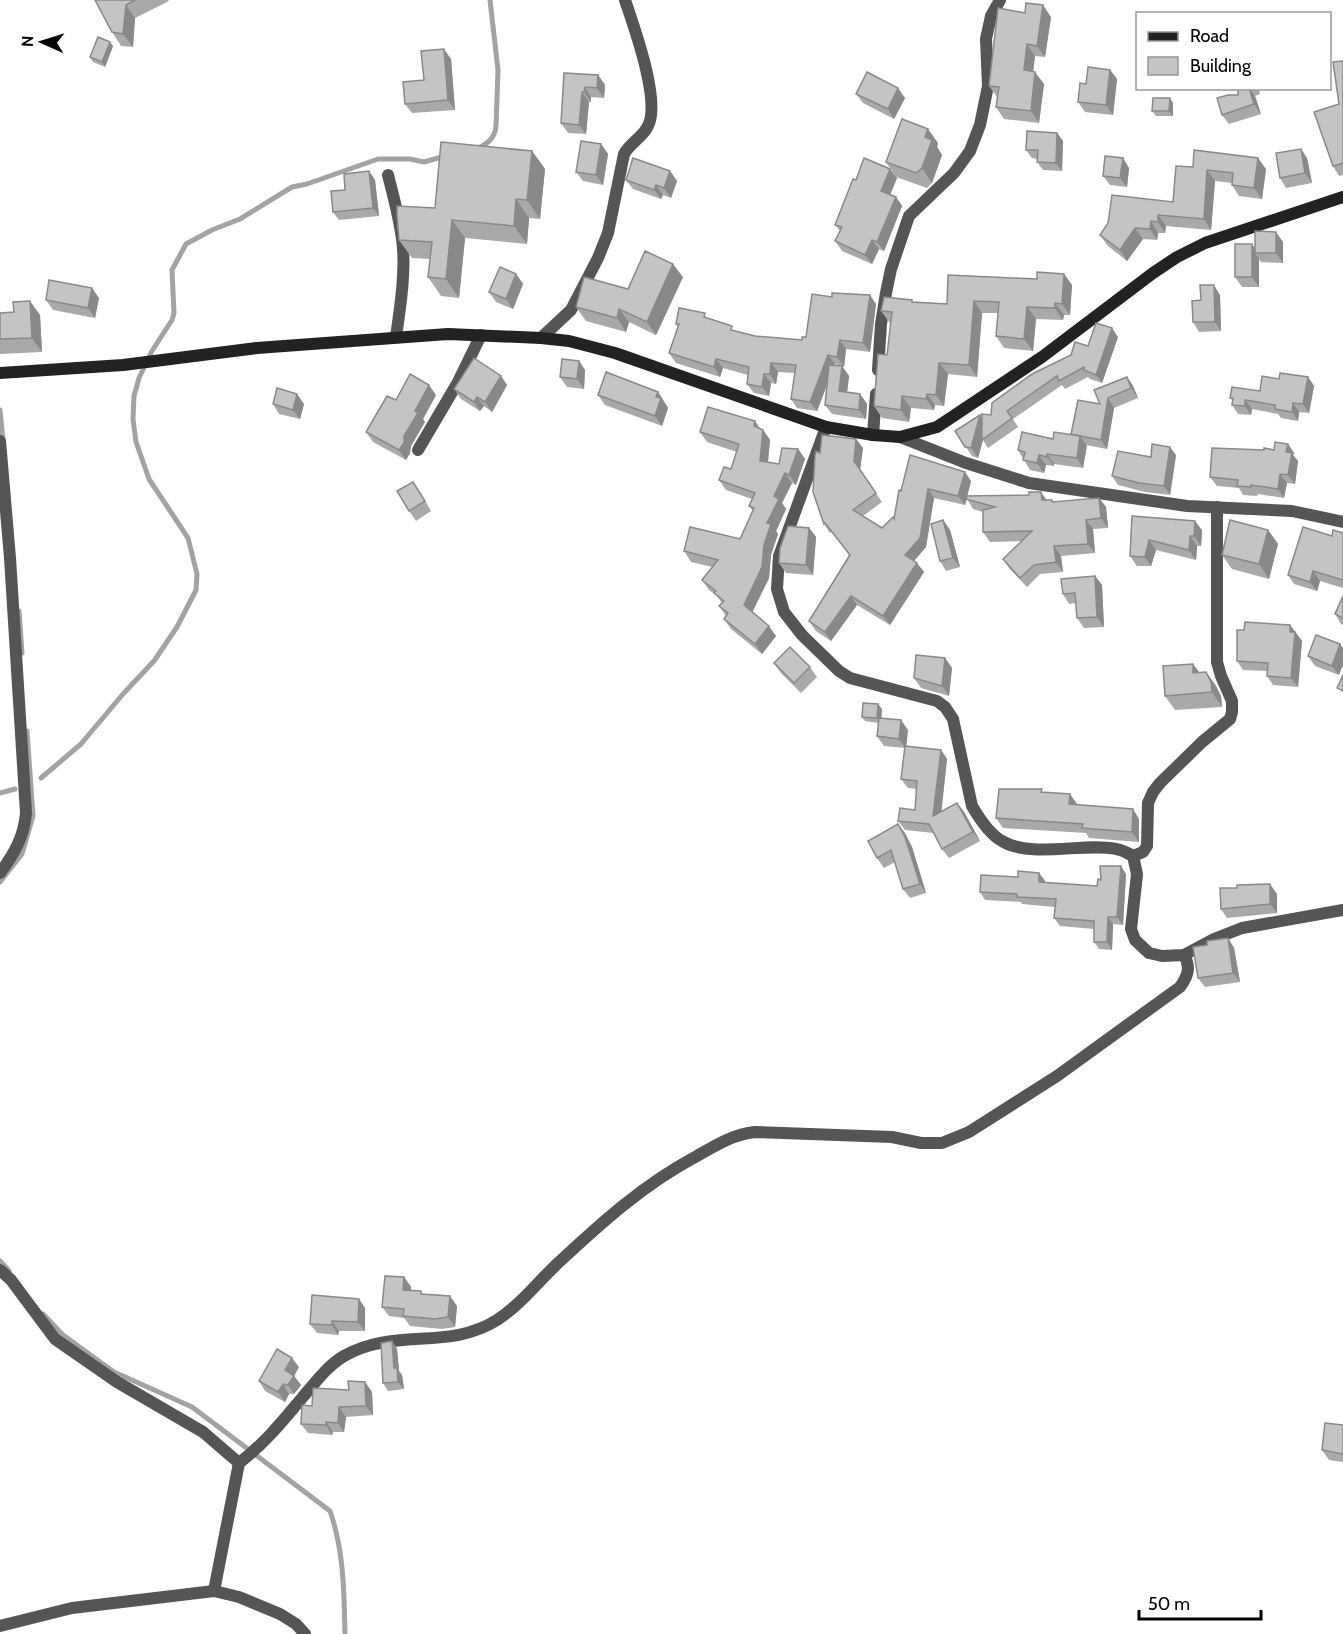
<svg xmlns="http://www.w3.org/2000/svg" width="1343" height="1634" font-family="Cabin,sans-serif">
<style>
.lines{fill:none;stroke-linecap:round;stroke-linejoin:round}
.stream{stroke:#a3a3a3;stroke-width:5}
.street{stroke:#555;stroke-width:12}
.secondary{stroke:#222;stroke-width:12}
.wall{fill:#a9a9a9}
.shaded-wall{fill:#898989}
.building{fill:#c4c4c4;stroke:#898989;stroke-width:1.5}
</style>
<rect width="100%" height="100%" fill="#fff"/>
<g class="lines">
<g class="stream">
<path d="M478,148C488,144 495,138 496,126L498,70L490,0"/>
<polyline points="0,410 3,441"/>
<polyline points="19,611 22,653"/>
<polyline points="41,778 81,744 123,694 154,661 177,627 196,590 197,574 188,538 149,479 136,442 133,419 134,396 139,378 152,351 172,320 174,313 172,270 186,244 212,230 240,219 292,187 307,184 378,159 410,159 424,162 445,156"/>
<polyline points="0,793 15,789"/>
<polyline points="0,882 22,854 33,816 27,731"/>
<polyline points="0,1261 9,1271"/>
<path d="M43,1314L63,1335L114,1372L192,1407L330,1511C344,1551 344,1592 345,1634"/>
</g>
<g class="street">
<path d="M388,175C394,199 401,223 403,248C405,278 400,308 396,337"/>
<path d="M541,338L571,310L598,258L608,233L624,154C630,143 643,137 648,126C661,101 634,27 625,0"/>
<polyline points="878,370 881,324 886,293 891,269 909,216 954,173 970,151 980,125 988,86 986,39 991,16 1000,0"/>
<path d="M826,427L779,556L777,589L784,612L802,635L839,671L850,678L937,701L945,707L953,719L972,806C979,818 989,834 1002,841C1032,859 1084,842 1116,849C1122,850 1128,853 1133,856L1137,874L1131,929L1135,940L1149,953L1162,956L1184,955L1214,939L1242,928L1343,910"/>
<polyline points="873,435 876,394"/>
<polyline points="900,437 966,463 1029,483 1187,506 1292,511 1343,522"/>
<path d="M0,441L10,558L26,813C24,837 14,854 0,873"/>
<polyline points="418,450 458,382 481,335"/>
<polyline points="1133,856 1143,852 1147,846 1148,803 1153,792 1160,783 1202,742 1230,719 1232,712 1232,701 1221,676 1217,662 1217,507"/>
<polyline points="0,1270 11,1280 55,1339 117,1382 203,1432 239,1463"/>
<path d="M214,1591L239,1463C264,1444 282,1422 302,1398C315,1383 327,1366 344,1356C395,1327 448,1351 497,1320C520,1305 537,1283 557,1264C601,1223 644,1184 697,1156C716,1145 734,1134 755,1132L892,1137L921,1143H942L969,1132L1057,1076L1180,987C1188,976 1191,967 1184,955"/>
<polyline points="0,1626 72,1608 214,1591 239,1597 280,1614 296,1624 305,1634"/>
</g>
<polyline class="secondary" points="0,373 123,365 257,348 448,334 541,338 569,341 615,353 826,427 873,435 900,437 937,427 1042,357 1153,273 1177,257 1205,243 1343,197"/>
</g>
<g class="wall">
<polygon points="95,0 168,0 169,1 135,18 133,47 121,46 112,32"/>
<polygon points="1051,17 1045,57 1035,56 1033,71 1044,84 1039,123 1004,119 996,107 997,97 989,86"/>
<polygon points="113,46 105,67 93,62 90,57"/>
<polygon points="451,59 455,110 412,113 405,104 424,80"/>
<polygon points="1343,61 1343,175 1339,176 1333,166"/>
<polygon points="1110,70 1117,79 1113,115 1085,112 1078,102 1086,84"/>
<polygon points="564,73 598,75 605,85 604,98 591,97 591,102 589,102 586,134 568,133 561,123"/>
<polygon points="1238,88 1259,88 1260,94 1255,96 1261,114 1229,124 1222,115 1238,95"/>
<polygon points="856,94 905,98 894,119 863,103"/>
<polygon points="1173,103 1173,116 1156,116 1152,111"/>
<polygon points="1057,133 1063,141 1062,171 1043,170 1037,162 1037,159 1032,158 1026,150"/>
<polygon points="938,143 937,147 942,155 932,183 927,188 896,177 886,162"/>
<polygon points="601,144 608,154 603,185 583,181 576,172"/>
<polygon points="532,151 545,169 540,219 529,218 527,244 465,238 459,298 441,296 428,277 430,259 412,258 399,240 435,208"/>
<polygon points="1307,158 1312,183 1286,188 1280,178"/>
<polygon points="1193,167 1266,169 1262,199 1239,196 1232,185 1232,183 1215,181 1211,230 1166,226 1165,233 1158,233 1157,240 1143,239 1127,261 1108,246 1100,235 1173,202"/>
<polygon points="1129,168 1127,187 1110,185 1103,176"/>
<polygon points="369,171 375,180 379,216 339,220 333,212"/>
<polygon points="670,171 677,181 671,198 663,195 661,199 633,189 626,180"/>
<polygon points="897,178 890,194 896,197 902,206 884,251 879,249 872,264 842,251 835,241 840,231 835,225 856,180"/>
<polygon points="1283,242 1283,263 1261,262 1259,259 1259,287 1242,287 1235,277 1255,247"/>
<polygon points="516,274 523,284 513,309 496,302 489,292"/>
<polygon points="1064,274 1072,285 1070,315 1064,315 1063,320 1036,319 1033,351 1004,348 996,336 998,313 982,313 977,377 948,374 944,406 935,405 934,410 911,408 909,422 882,418 874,406 887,355 891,323 890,323 881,311 914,302 947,304 1037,279"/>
<polygon points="683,277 656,335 629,322 626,332 586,321 576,307 628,289"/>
<polygon points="1220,295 1221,331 1199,332 1193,322 1201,300"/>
<polygon points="99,298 95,318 53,310 46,300"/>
<polygon points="876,304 870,352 846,349 844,367 835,364 835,365 842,366 849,376 847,392 860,394 867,404 866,419 832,414 825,405 827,385 817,411 797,408 791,399 795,373 778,372 776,384 771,383 769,396 754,393 747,384 748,375 723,368 720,377 676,363 669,353 678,327 676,324 709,319 735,331 755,336 802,340"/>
<polygon points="0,313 40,315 42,352 0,354"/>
<polygon points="1118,337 1102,383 1090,379 1088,377 1065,389 1062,385 1013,419 1018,427 988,448 983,440 978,458 972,456 955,431 982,418 991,415 1071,355 1088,346"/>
<polygon points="579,361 585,370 584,389 567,387 560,377"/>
<polygon points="501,376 507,385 492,412 484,406 480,411 461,399 454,389"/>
<polygon points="1127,377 1133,386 1138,398 1114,408 1107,449 1086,445 1083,468 1054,464 1054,466 1046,465 1044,473 1030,470 1018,450 1071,435"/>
<polygon points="1308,377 1314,386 1309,413 1299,412 1298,421 1281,418 1278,414 1252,409 1251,415 1238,414 1232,405 1233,401 1230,398 1260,391 1279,379"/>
<polygon points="658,392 668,408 662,426 605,405 598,395"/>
<polygon points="436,395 423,419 425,422 411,446 410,453 406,460 373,442 366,432 396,400"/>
<polygon points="273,404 304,404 300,419 279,414"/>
<polygon points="761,429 763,430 770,440 768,462 779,464 798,449 805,459 796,485 792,483 782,503 786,509 776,531 778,534 771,555 769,578 752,612 776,636 762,654 731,629 724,619 726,616 719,606 722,603 716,595 709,590 702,580 712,567 691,562 684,551 740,539 753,511 749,506 752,499 726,490 719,480 731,469 737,452 707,442 700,432"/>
<polygon points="1288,444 1294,453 1293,455 1298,461 1295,484 1287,483 1284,498 1258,494 1257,496 1243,495 1239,488 1217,486 1210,477 1264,450 1274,450"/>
<polygon points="863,448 860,470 882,502 863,516 882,528 894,519 901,491 971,481 967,496 1052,500 1053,502 1099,498 1106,507 1108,528 1093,529 1095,553 1061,556 1063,572 1040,574 1027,587 1009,568 1003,559 1022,541 990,542 983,532 983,512 973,509 967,499 965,505 934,498 926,547 914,561 924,572 890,625 857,605 831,641 816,631 809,621 849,555 832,532 830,533 824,524 820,453"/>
<polygon points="1176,455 1170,495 1145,492 1118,485 1112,476 1151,457"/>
<polygon points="420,492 431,511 416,521 409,511"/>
<polygon points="1132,516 1202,530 1201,546 1197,546 1196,560 1156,550 1151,566 1137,566 1130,556"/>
<polygon points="943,520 950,530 960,567 946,571 940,561"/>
<polygon points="809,528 816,537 813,575 786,573 779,563"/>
<polygon points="1268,530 1278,544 1269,579 1232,569 1222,555"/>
<polygon points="1343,533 1343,588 1320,581 1317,591 1294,584 1288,575 1332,536"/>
<polygon points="1095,576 1102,585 1104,627 1084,628 1077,618 1076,603 1069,604 1063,594"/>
<polygon points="1343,596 1343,625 1341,624 1335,614"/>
<polygon points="1290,625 1302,641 1298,687 1273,685 1267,676 1267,671 1243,670 1237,661 1244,630"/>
<polygon points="1316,635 1339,675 1315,666 1308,656"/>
<polygon points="945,658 952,668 949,696 921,688 914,678"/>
<polygon points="774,663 810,667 817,677 801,693 781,673"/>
<polygon points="1193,664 1199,672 1206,672 1216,686 1221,696 1222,707 1175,710 1165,696"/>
<polygon points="882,709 881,718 908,730 906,746 941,750 947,759 941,812 957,803 964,812 980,841 949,858 942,849 934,833 905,830 898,821 915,810 917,789 908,788 901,779 905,748 884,746 877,736 879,723 865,721 862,717"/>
<polygon points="1044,792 1077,804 1076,805 1139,819 1139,842 1089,838 1086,833 1003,828 996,818"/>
<polygon points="905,833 912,847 926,893 910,898 903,889 895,862 884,868 877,858"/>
<polygon points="1039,873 1045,881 1045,883 1097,886 1101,880 1126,874 1123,925 1113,924 1112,950 1099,949 1094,942 1094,929 1060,926 1054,918 1055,907 1022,904 1021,902 985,900 980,892 1018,877"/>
<polygon points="1237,888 1277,894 1277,913 1227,918 1221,909"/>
<polygon points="1228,938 1234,948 1240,982 1205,987 1198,978 1207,945"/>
<polygon points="404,1277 411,1287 411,1291 421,1291 423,1294 457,1306 455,1327 442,1329 410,1326 404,1318 389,1316 382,1307"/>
<polygon points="359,1299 365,1308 365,1331 339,1331 338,1335 317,1333 310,1324"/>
<polygon points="392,1341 397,1349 399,1371 402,1375 404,1389 388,1391 383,1383"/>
<polygon points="299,1367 294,1376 301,1385 294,1394 289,1394 285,1402 265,1391 259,1381"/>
<polygon points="365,1382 372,1392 373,1415 346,1417 344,1432 333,1432 332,1435 308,1433 301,1424 312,1406"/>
<polygon points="1343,1425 1343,1462 1329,1460 1322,1450"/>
</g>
<g class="shaded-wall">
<polygon points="126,5 135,18 133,47 123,34"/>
<polygon points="1043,5 1051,17 1045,57 1037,46"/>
<polygon points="110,42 113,46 105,67 102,62"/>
<polygon points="1027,44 1035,56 1032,82 1024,70"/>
<polygon points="444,49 451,59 455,110 448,100"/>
<polygon points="1110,70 1117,79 1113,115 1106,105"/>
<polygon points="1035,72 1044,84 1039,123 1031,111"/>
<polygon points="598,75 605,85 604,98 597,88"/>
<polygon points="585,87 591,97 591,102 584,92"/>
<polygon points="898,88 905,98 894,119 888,109"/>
<polygon points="1249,88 1255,96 1261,114 1254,104"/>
<polygon points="582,92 589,102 586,134 579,125"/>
<polygon points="1170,98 1173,103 1173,116 1169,111"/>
<polygon points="928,129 938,143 937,147 942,155 932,183 922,168 925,137"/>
<polygon points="1057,133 1063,141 1062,171 1056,163"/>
<polygon points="601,144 608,154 603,185 596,175"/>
<polygon points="1301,149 1307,158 1312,183 1305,173"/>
<polygon points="532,151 545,169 540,219 527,200"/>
<polygon points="1123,158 1129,168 1127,187 1120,178"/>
<polygon points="1258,158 1266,169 1262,199 1254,188"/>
<polygon points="890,169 897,178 888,200 881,191"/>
<polygon points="1207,170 1215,181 1211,230 1204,219"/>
<polygon points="369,171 375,180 379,216 373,208"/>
<polygon points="670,171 677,181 671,198 664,188"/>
<polygon points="656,185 663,195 661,199 654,190"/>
<polygon points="896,197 902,206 884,251 877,242"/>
<polygon points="516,199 529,218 527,244 514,226"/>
<polygon points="1158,215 1166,226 1165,233 1158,222"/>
<polygon points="452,220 465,238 459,298 446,279"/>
<polygon points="1151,221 1158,233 1157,240 1150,229"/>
<polygon points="1135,228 1143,239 1127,261 1120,250"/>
<polygon points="1276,232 1283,242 1283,263 1276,253"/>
<polygon points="872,240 879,249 872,264 865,255"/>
<polygon points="1252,244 1258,253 1255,253 1259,259 1259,287 1252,277"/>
<polygon points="673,264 683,277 656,335 647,322"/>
<polygon points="516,274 523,284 513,309 506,299"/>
<polygon points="1064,274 1072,285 1070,315 1062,304"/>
<polygon points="1214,285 1220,295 1221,331 1215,322"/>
<polygon points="92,288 99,298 95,318 88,308"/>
<polygon points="870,295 876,304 870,352 863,343"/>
<polygon points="30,301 40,315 42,352 32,338"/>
<polygon points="974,301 982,313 977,377 969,365"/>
<polygon points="1055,303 1064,315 1063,320 1055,308"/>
<polygon points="1027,307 1036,319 1033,351 1024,339"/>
<polygon points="619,309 629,322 626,332 617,318"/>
<polygon points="1112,328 1118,337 1102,383 1096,375"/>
<polygon points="840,340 846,349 844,367 837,357"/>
<polygon points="828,355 835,364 817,411 810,402"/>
<polygon points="716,359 723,368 720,377 714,367"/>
<polygon points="579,361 585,370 584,389 577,379"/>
<polygon points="771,363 778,372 776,384 770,374"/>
<polygon points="939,363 948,374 944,406 936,395"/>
<polygon points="842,366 849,376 846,401 839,391"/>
<polygon points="764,374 771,383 769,396 762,387"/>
<polygon points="501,376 507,385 492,412 485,402"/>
<polygon points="1127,377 1133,386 1138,398 1131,388"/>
<polygon points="1308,377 1314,386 1309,413 1303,404"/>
<polygon points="429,385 436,395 423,419 425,422 411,446 410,453 406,460 399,450 404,436 415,411"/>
<polygon points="658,392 668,408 662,426 655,416 656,397"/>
<polygon points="297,394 304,404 300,419 293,410"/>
<polygon points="860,394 867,404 866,419 859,410"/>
<polygon points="927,394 935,405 934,410 926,399"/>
<polygon points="902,396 911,408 909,422 901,410"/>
<polygon points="477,397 484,406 480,411 474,402"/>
<polygon points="1108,398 1114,408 1107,449 1101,440"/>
<polygon points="1245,400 1252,409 1251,415 1245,406"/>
<polygon points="1293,403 1299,412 1298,421 1292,412"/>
<polygon points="980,415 987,425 978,458 971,448"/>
<polygon points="755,421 762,432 754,426"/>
<polygon points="763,430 770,440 767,471 760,461"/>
<polygon points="1080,436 1087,446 1083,468 1077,458"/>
<polygon points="856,439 863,448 860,470 882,502 854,461"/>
<polygon points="1288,444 1294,453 1293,455 1298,461 1295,484 1288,475 1286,452"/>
<polygon points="1170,447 1176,455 1170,495 1164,486"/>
<polygon points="798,449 805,459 796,485 789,475"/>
<polygon points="1047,454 1054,464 1054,466 1047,457"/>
<polygon points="1039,455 1046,465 1044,473 1037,463"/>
<polygon points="965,472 971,481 965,505 958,496"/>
<polygon points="785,473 792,483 782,503 786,509 776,531 778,534 771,555 769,578 751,615 744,605 764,545 767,523 774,496"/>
<polygon points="1280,474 1287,483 1284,498 1278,489"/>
<polygon points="928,489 934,498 926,547 911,564 905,555"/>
<polygon points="1041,492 1048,502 1042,500"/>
<polygon points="1099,498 1106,507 1108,528 1101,518"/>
<polygon points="943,520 950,530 960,567 953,558"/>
<polygon points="1086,520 1093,529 1095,553 1088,544"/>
<polygon points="1195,521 1202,530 1201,546 1194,536"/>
<polygon points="809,528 816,537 813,575 806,565"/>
<polygon points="1268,530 1278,544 1269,579 1259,564"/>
<polygon points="1190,536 1197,546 1196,560 1189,550"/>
<polygon points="1149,540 1156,550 1151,566 1145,557"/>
<polygon points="1054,546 1061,556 1063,572 1056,562"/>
<polygon points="917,563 924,572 890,625 883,616"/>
<polygon points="1313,571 1320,581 1317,591 1310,582"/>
<polygon points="1095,576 1102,585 1104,627 1097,617"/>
<polygon points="851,596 857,605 831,641 825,632"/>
<polygon points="1290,625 1302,641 1298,687 1291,678"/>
<polygon points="769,626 776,636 762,654 755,644"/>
<polygon points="1340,644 1343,648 1343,665 1339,675 1332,666"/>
<polygon points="945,658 952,668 949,696 942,686"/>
<polygon points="1193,664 1203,678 1193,673"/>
<polygon points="1206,672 1216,686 1221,696 1222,707 1212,692"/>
<polygon points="878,704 882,709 881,723 877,718"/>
<polygon points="901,720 908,730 906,749 899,739"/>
<polygon points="941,750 947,759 940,825 933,816"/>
<polygon points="1070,794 1077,804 1076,814 1069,804"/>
<polygon points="957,803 964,812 980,841 973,832"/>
<polygon points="1133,809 1139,819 1139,842 1132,832"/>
<polygon points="898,824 905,833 912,847 926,893 920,884"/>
<polygon points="1121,866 1126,874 1123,925 1117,917"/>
<polygon points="1039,873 1045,881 1044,890 1039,882"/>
<polygon points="1270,884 1277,894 1277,913 1270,904"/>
<polygon points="1108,917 1113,924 1112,950 1107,942"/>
<polygon points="1228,938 1234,948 1240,982 1233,973"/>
<polygon points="404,1277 411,1287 410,1300 403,1290"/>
<polygon points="450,1296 457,1306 455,1327 448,1317"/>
<polygon points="359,1299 365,1308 365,1331 358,1322"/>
<polygon points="332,1321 339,1331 338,1335 332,1325"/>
<polygon points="392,1341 397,1349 399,1371 402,1375 404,1389 398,1382 394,1368"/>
<polygon points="292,1358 299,1367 294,1376 301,1385 294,1394 288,1385 285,1370"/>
<polygon points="365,1382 372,1392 373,1415 366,1406"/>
<polygon points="283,1384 289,1394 285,1402 278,1392"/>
<polygon points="339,1407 346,1417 344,1432 338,1423"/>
<polygon points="326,1422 333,1432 332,1435 326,1425"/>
</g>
<g class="building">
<polygon points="95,0 135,0 126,5 123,34 112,32"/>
<polygon points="1026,3 1043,5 1037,46 1027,44 1024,70 1035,72 1031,111 996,107 999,87 989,86 998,8 1025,13"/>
<polygon points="98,37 110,42 102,62 90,57"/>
<polygon points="444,49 448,100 405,104 403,82 424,80 421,51"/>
<polygon points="1343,61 1343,163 1333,166 1314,112 1339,104 1333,62"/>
<polygon points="1088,67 1110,70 1106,105 1078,102 1080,83 1086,84"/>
<polygon points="867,72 898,88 888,109 856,94"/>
<polygon points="564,73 598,75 597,88 585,87 584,92 582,92 579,125 561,123"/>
<polygon points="1238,88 1249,88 1254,104 1222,115 1217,98 1228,95 1238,95"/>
<polygon points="1153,98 1170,98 1169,111 1152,111"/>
<polygon points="902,119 928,129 925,137 932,140 922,168 916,173 886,162"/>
<polygon points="1027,131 1057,133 1056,163 1037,162 1038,150 1026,150"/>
<polygon points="581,141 601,144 596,175 576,172"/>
<polygon points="441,142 532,151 527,200 516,199 514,226 452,220 446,279 428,277 432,242 399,240 397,215 397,206 435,208"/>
<polygon points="1301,149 1305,173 1280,178 1276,153"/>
<polygon points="1194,150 1258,158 1254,188 1232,185 1233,173 1207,170 1204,219 1158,215 1158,222 1151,221 1150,229 1135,228 1120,250 1100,235 1108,223 1112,195 1173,202 1176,166 1193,167"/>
<polygon points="1105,156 1123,158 1120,178 1103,176"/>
<polygon points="633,158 670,171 664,188 656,185 654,190 626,180"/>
<polygon points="864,158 890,169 881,191 896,197 877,242 872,240 865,255 835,241 842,227 835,225 853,179 856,180"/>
<polygon points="369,171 373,208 333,212 331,191 345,190 344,174"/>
<polygon points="1255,231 1276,232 1276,253 1255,253"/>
<rect x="1235" y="244" width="17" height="33"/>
<polygon points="645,251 673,264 647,322 619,309 617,318 576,307 584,277 628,289"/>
<polygon points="500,267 516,274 506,299 489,292"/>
<polygon points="1037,272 1064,274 1062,304 1055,303 1055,308 1027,307 1024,339 996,336 999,302 974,301 969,365 939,363 936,395 927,394 926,399 902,396 901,410 874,406 878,354 887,355 892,312 881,311 884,297 912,300 912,302 947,304 948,275 1037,279"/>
<polygon points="49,280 92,288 88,308 46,300"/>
<polygon points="1200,285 1214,285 1215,322 1193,322 1192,301 1201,300"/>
<polygon points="832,293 870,295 863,343 840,340 837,357 828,355 810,402 791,399 796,365 771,363 770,374 764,374 762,387 747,384 749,367 716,359 714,367 669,353 679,324 676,324 679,308 705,313 704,317 732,326 731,330 755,336 802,340 802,337 806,337 812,294 832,297"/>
<polygon points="30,301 32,338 0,339 0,313 14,312 13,302"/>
<polygon points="1096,323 1112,328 1096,375 1084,370 1084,367 1059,381 1057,376 1007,411 1012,418 982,440 982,414 991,415 992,403 1032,374 1071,355 1075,342 1088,346"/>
<polygon points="474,358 501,376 485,402 477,397 474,402 454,389"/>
<polygon points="562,359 579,361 577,379 560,377"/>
<polygon points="829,365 842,366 839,391 860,394 859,410 825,405"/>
<polygon points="606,372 658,392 656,397 661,398 655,416 598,395"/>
<polygon points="1280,373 1308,377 1303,404 1293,403 1292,412 1275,409 1275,405 1245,400 1245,406 1232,405 1233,398 1230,398 1232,387 1260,391 1262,376 1279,379"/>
<polygon points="410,374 429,385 415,411 418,413 404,436 404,443 399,450 366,432 387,396 396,400"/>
<polygon points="1127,377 1131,388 1108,398 1101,440 1071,434 1078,400 1100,404 1094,390"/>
<polygon points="277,388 297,394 293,410 273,404"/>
<polygon points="708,407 755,421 754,426 763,430 760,461 779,464 782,448 798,449 789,475 785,473 774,496 779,499 767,523 771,524 764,545 762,567 744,605 769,626 755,644 724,619 728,613 719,606 724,601 714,593 716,591 702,580 718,560 684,551 690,527 740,539 754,508 749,506 755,493 719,480 724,467 731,469 739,444 700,432"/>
<polygon points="980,415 971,448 965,447 955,431"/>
<polygon points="1022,432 1053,439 1054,432 1080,436 1077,458 1047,454 1047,457 1039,455 1037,463 1023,460 1025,452 1018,450"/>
<polygon points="822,435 856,439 854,461 876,493 853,510 882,528 893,517 894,519 899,490 901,491 910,455 965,472 958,496 928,489 920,538 905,555 917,563 883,616 851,596 825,632 809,621 850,555 825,523 824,524 813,492 815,455 816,451 820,453"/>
<polygon points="1275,442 1288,444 1286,452 1292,453 1288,475 1280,474 1278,489 1251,485 1251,487 1237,486 1238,480 1210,477 1212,448 1264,450 1264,448 1274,450"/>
<polygon points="1152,444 1170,447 1164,486 1139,483 1112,476 1118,451 1151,457"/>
<polygon points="413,482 425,501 409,511 397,491"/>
<polygon points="1029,492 1041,492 1042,500 1052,500 1052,502 1099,498 1101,518 1086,520 1088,544 1054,546 1056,562 1034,565 1020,578 1003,559 1032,531 983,532 983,510 995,507 966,499 967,496 1029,495"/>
<polygon points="1132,516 1195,521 1194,536 1190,536 1189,550 1149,540 1145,557 1130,556"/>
<polygon points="943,520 953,558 940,561 931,524"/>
<polygon points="1230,520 1268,530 1259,564 1222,555"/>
<polygon points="788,526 809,528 806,565 779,563 780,548"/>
<polygon points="1303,527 1332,536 1333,530 1343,533 1343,580 1313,571 1310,582 1288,575"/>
<polygon points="1095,576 1097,617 1077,618 1075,593 1063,594 1061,579"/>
<polygon points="1343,596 1343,618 1335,614"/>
<polygon points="1245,622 1290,625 1290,632 1295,632 1291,678 1267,676 1268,663 1237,661 1237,630 1244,630"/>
<polygon points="1316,635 1340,644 1332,666 1308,656"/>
<polygon points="790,647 810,667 794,683 774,663"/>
<polygon points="916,655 945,658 942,686 914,678"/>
<polygon points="1193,664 1193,673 1206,672 1211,682 1212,692 1165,696 1163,666"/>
<polygon points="1343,675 1343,691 1337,688"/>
<polygon points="863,703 878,704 877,718 862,717"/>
<polygon points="879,718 901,720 899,739 877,736"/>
<polygon points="905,746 941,750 933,816 957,803 973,832 942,849 929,824 898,821 900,808 915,810 917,781 901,779"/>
<polygon points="999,789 1042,789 1041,792 1070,794 1069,804 1133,809 1132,832 1082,828 1083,824 996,818"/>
<polygon points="898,824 905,837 920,884 903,889 891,850 877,858 868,841"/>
<polygon points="1100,866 1121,866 1117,917 1108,917 1107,942 1094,942 1094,921 1054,918 1056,899 1017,897 1017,894 980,892 981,875 1018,877 1018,871 1039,873 1039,882 1097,886 1098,879 1101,880"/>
<polygon points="1270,884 1270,904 1221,909 1220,888 1237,888 1237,885"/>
<polygon points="1228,938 1233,973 1198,978 1193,947 1207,945 1207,941"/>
<polygon points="385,1276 404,1277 403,1290 421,1291 421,1294 450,1296 448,1317 435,1319 403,1316 404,1309 382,1307"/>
<polygon points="312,1295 359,1299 358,1322 332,1321 332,1325 310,1324"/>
<polygon points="392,1341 394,1368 397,1368 398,1382 383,1383 381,1343"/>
<polygon points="277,1349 292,1358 285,1370 294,1376 288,1385 283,1384 278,1392 259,1381"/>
<polygon points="348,1381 365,1382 366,1406 339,1407 338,1423 326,1422 326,1425 301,1424 302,1405 312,1406 313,1388 349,1390"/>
<polygon points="1325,1423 1343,1425 1343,1454 1322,1450"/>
</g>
<rect x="1136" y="12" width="195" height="78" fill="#ffffff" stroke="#999999" stroke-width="1.5"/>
<rect x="1148" y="32" width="30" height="9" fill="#222222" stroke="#999999" stroke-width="1.5"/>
<text x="1190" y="42" font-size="18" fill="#000000">Road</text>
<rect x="1148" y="57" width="30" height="18" fill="#c4c4c4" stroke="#999999" stroke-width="1.5"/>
<text x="1190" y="72" font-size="18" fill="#000000">Building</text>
<g transform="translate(42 42) rotate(273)" stroke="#ffffff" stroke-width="4.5" paint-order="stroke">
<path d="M0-4.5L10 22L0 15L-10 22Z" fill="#000000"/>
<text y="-9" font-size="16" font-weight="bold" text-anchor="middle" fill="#000000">N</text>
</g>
<path d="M1139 1610v9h122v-9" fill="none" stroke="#000000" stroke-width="3"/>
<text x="1148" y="1610" font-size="18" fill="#000000" stroke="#ffffff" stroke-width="4.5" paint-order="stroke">50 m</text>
</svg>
